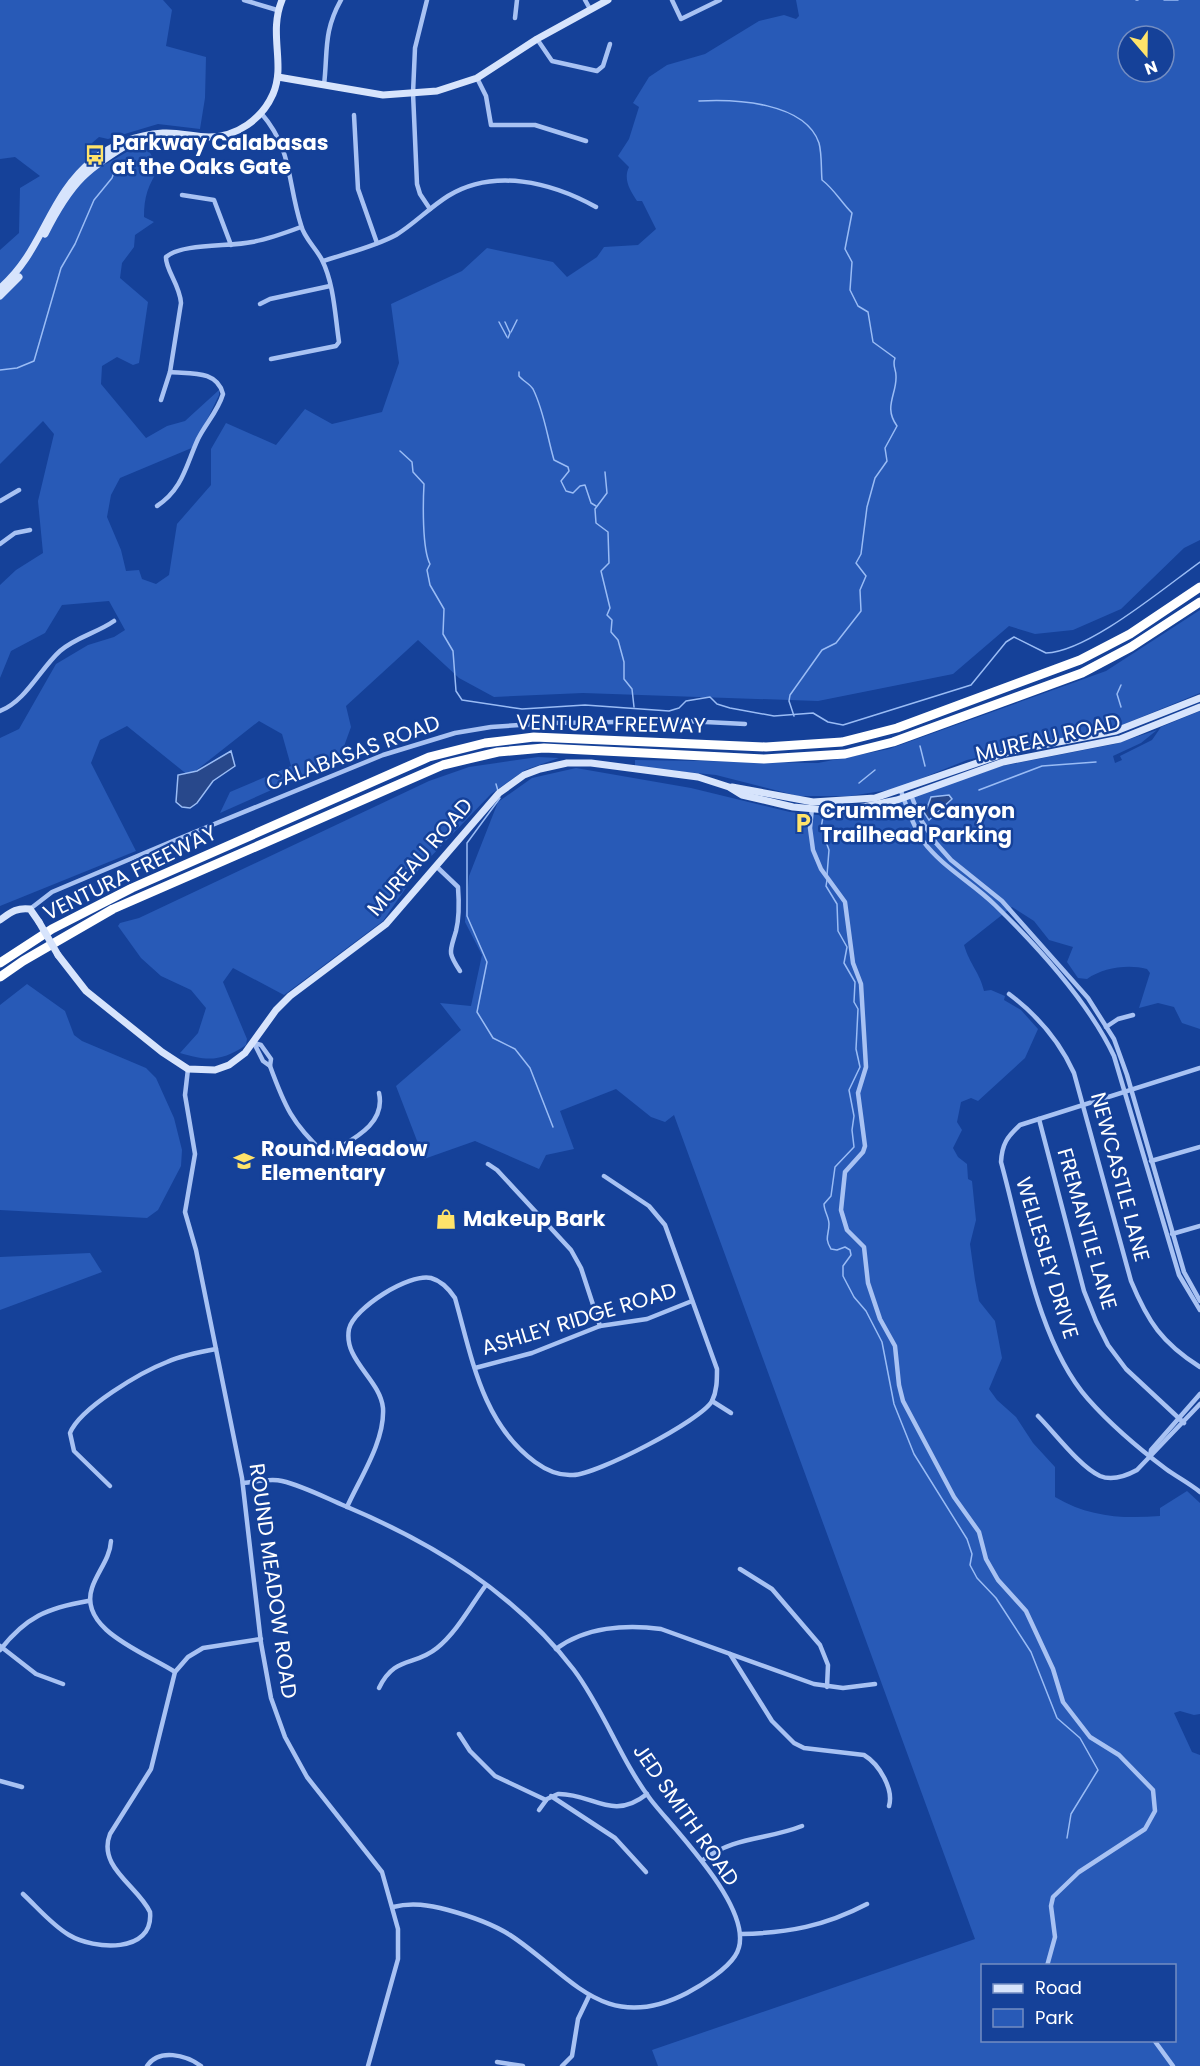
<svg xmlns="http://www.w3.org/2000/svg" width="1200" height="2066" font-family="Poppins,sans-serif">
<style>
.green{fill:#285ab7;fill-rule:evenodd}
.water{fill:#28488b;stroke:#9abcf5;stroke-width:1.5}
.lines{fill:none;stroke-linecap:round;stroke-linejoin:round}
.stream{stroke:#9abcf5;stroke-width:1.5}
.street{stroke:#a8c2f3;stroke-width:4.5}
.secondary{stroke:#d7e4fc;stroke-width:7}
.highway{stroke:#fff;stroke-width:9}
.secondary-bridge{stroke:#d7e4fc;stroke-width:7}
.labels{text-anchor:middle;stroke-width:5;stroke-linejoin:round;paint-order:stroke}
.poi-label{font-size:21px;font-weight:bold;fill:#fff;stroke:#154199;text-anchor:start}
.street-label{font-size:21px;fill:#fff;stroke:#154199}
</style>
<rect width="100%" height="100%" fill="#154199"/>
<g class="green">
<path d="M0,0H163L172,10L166,46L206,57L205,98L200,129L158,124L108,139L99,137L92,143L106,164L144,142L159,169C148,185 144,197 144,217L154,222L135,235L134,247L122,263L120,278L148,302L139,363L133,365L117,357L102,366L101,384L146,438L167,426L185,421L219,390V395L194,447L120,478L111,495L107,517L121,550L126,571L139,570L142,579L156,584L169,575L177,524L211,485V449L226,423L276,445L305,409L332,424L382,412L399,363L391,304L462,271L487,248L553,262L567,277L597,257L604,247L638,245L656,229L642,201H637C630,190 623,179 629,167L618,156L629,139L639,107L633,103L649,77L667,65L705,54L759,21L784,15L796,19L799,16L796,0H1200V540L1184,548L1121,609L1073,630L1035,634L1009,626L953,674L818,701L583,693L494,697L459,678L418,640L346,706L351,727L339,760L220,813L230,792L291,766L282,734L259,721L189,776L127,726L100,740L91,763L136,851L0,906V738L19,729L56,664L88,645L114,637L125,630L109,601L62,605L45,633L11,651L0,678V585L16,570L43,553L38,501L54,434L43,421L0,464V250L19,233L20,188L40,176L15,157L0,159ZM1128,36H1164V72H1128Z"/>
<polygon points="1200,610 1200,693 1122,725 967,760 895,789 850,796 798,796 716,775 635,767 635,760 818,763 889,749 1106,671"/>
<path d="M1200,711V1029L1182,1023L1174,1007L1158,1003L1139,1008L1150,973L1147,969C1127,964 1103,968 1087,979L1078,978L1067,962L1073,947L1049,940L1034,921L1012,907L964,945C970,965 980,973 984,991L991,990L1005,996L1004,1000L1021,1010L1038,1029L1025,1058L978,1101L971,1098L961,1102L957,1122L962,1130L953,1148L958,1157L967,1164L968,1179L972,1181L976,1220L970,1244L975,1280L979,1301L995,1321L1002,1358L989,1389L997,1400L1016,1417L1033,1443L1055,1467V1497C1089,1517 1122,1519 1160,1516V1508L1187,1491L1200,1503V1714L1194,1715L1180,1711L1174,1713L1192,1752L1200,1755V2066H658L652,2050L975,1939L674,1115L665,1122L651,1117L616,1089L560,1111L574,1149L546,1155L539,1169L475,1141L424,1159L396,1086L461,1030L440,1003L471,1006L482,955L465,922L469,876L498,802L532,778L576,768L691,788L790,812L827,816L860,813L1002,766L1115,744L1157,730L1141,743L1113,756L1115,763L1122,760L1120,756L1152,740L1161,727ZM982,1966H1174V2040H982Z"/>
<path d="M538,757L559,758L525,770L491,794L419,869L383,921L284,995L233,968L223,982L247,1039L246,1045C221,1062 207,1061 180,1053L198,1033L206,1008L191,990L161,976L141,958L118,926L120,923L139,918L429,781L469,767Z"/>
<polygon points="27,984 65,1011 74,1035 82,1041 146,1068 156,1078 174,1118 182,1150 181,1166 158,1210 147,1218 0,1210 0,1005"/>
<polygon points="90,1253 102,1272 0,1310 0,1257"/>
</g>
<g class="water">
<polygon points="231,751 235,766 213,781 197,803 190,808 182,807 176,802 178,775 197,771"/>
<polygon points="949,795 952,799 929,820 923,811 927,808 931,797"/>
</g>
<g class="lines">
<g class="stream">
<polyline points="1136,0 1138,0"/>
<polyline points="1164,0 1178,0"/>
<path d="M699,101C735,99 805,102 819,143C822,154 821,169 822,180C834,189 841,202 852,213L845,249L852,262L850,290L858,306L868,312L873,342L895,358C892,366 896,368 896,376C897,394 883,407 897,426L885,448L887,461L875,478L867,507L861,554L856,563L866,576L860,590L861,611L836,643L822,650L790,695L789,701L794,716"/>
<polyline points="499,322 507,337"/>
<polyline points="505,322 510,333 508,338"/>
<polyline points="511,332 517,320"/>
<polyline points="0,370 17,368 34,361 61,268 75,244 94,200 112,178 117,164"/>
<path d="M519,372V376C523,381 530,384 533,389C544,411 547,436 554,460L568,467L569,471L561,481L566,491L573,493L580,486L585,485L591,503L596,506"/>
<path d="M400,451L412,462L413,472L424,484C423,502 422,549 430,564L427,570L430,585L444,609L443,634L453,651L456,691L462,700L522,709L585,705L669,711L679,708L686,701L710,697L717,704L730,708L774,716L813,713L828,722L843,725L971,685L1006,642L1014,637L1046,653C1088,652 1165,587 1200,562"/>
<polyline points="605,472 607,493 595,509 596,523 608,532 609,563 601,571 610,608 607,615 612,620 611,632 618,640 624,662 624,679 632,689 634,707"/>
<polyline points="1121,685 1117,694 1121,707"/>
<polyline points="920,746 925,766"/>
<polyline points="859,783 875,770"/>
<polyline points="496,784 498,791"/>
<polyline points="979,790 1042,766 1096,762"/>
<polyline points="500,798 467,843 467,916 487,962 477,1012 493,1038 515,1049 530,1068 553,1127"/>
<polyline points="823,817 821,828 829,850 827,875"/>
<path d="M827,880L826,886L837,904L838,931L847,947L844,963L855,982L854,1002L858,1009L856,1049L860,1067L849,1090L854,1116L852,1130L854,1147L835,1167L831,1196L824,1204C824,1211 829,1217 829,1224C829,1235 824,1238 831,1249L837,1250L845,1247L850,1250L851,1255L843,1266V1276L854,1297L866,1311L882,1342L894,1404L914,1454L967,1539L972,1554L970,1565L977,1578L996,1598L1031,1652L1057,1718L1080,1738L1098,1770L1071,1814L1067,1838"/>
</g>
<g class="street">
<polyline points="244,0 277,10"/>
<polyline points="427,0 415,48 413,93 417,184 420,194 430,209"/>
<polyline points="585,0 590,9"/>
<polyline points="672,0 681,19 720,0"/>
<polyline points="515,18 517,0"/>
<polyline points="537,39 552,61 597,71 603,66 610,44"/>
<polyline points="477,78 486,96 491,125 535,125 586,141"/>
<path d="M324,85C328,51 323,32 341,0"/>
<path d="M261,113C293,150 287,181 301,225C304,238 316,248 322,260C334,284 335,315 339,342L336,346L271,359"/>
<polyline points="354,115 358,189 377,243"/>
<polyline points="182,195 214,200 231,245"/>
<path d="M323,261C347,253 374,247 396,235C414,224 429,208 448,196C494,168 551,182 596,207"/>
<polyline points="260,304 270,299 330,286"/>
<path d="M161,400L170,372L181,303C180,285 165,269 166,257C181,243 231,247 252,242C269,239 285,233 301,227"/>
<polyline points="0,501 19,490"/>
<path d="M157,506C183,489 186,465 198,439C206,423 218,411 223,394C217,370 191,374 170,372"/>
<polyline points="0,544 15,533 30,530"/>
<path d="M0,711C26,701 40,669 60,651C76,637 97,633 114,621"/>
<path d="M901,791C907,808 913,826 923,841C942,867 973,883 995,905C1037,946 1089,1003 1114,1056L1179,1275L1200,1310"/>
<polyline points="911,795 921,820 936,843 951,860 1002,901 1088,998 1114,1039 1127,1075 1184,1272 1200,1301"/>
<polyline points="812,808 810,828 813,850 821,869 845,902 853,963 861,984 866,1067 858,1093 865,1146 863,1152 845,1172 841,1210 847,1230 864,1247 868,1283 880,1319 895,1346 899,1385 903,1401 954,1497 979,1532 986,1559 998,1580 1026,1611 1053,1669 1063,1702 1090,1737 1119,1755 1153,1790 1155,1811 1145,1829 1079,1872 1053,1897 1051,1906 1055,1937 1047,1966"/>
<path d="M436,866L458,887C459,900 459,919 456,931C450,952 447,951 460,971"/>
<polyline points="30,909 52,892 173,841 383,755 455,733 491,727 550,723 686,721 745,724"/>
<path d="M1009,994C1037,1015 1060,1042 1074,1073L1131,1281C1148,1322 1162,1343 1200,1367"/>
<polyline points="1106,1027 1118,1019 1133,1015"/>
<path d="M254,1043L261,1045L271,1059L270,1066C285,1107 292,1123 324,1153L332,1152C353,1139 386,1124 379,1093"/>
<polyline points="254,1043 263,1061 270,1066"/>
<path d="M1200,1068L1020,1125C1007,1137 1002,1144 1001,1162C1021,1234 1038,1343 1088,1399C1111,1425 1138,1448 1166,1469C1177,1477 1189,1483 1200,1492"/>
<polyline points="188,1069 185,1095 195,1154 185,1212 196,1250 242,1478 261,1643 271,1698 285,1737 307,1777 382,1872 398,1929 398,1959 368,2066"/>
<polyline points="1039,1119 1084,1291 1096,1321 1108,1345 1126,1369 1184,1423"/>
<polyline points="1151,1161 1200,1147"/>
<polyline points="488,1164 497,1170 571,1250 581,1268 600,1326"/>
<polyline points="1172,1234 1200,1226"/>
<polyline points="475,1368 532,1353 600,1326 647,1319 692,1301"/>
<polyline points="712,1401 731,1413"/>
<path d="M1038,1416C1054,1432 1080,1467 1100,1476C1112,1481 1126,1476 1137,1470L1200,1404"/>
<polyline points="1150,1456 1151,1450 1200,1394"/>
<path d="M243,1483C256,1482 270,1478 282,1481C303,1486 324,1497 345,1506C433,1543 515,1593 574,1670C604,1710 621,1761 651,1800C674,1830 762,1916 735,1956C726,1970 702,1985 687,1993C604,2036 571,1975 510,1935C491,1923 470,1916 448,1910C429,1905 412,1902 393,1907"/>
<path d="M110,1486L74,1451L70,1433C80,1408 141,1372 167,1362C183,1355 199,1352 216,1349"/>
<path d="M347,1507C360,1478 385,1441 383,1408C380,1379 343,1360 349,1329C354,1308 409,1273 431,1278C442,1281 449,1289 455,1298C472,1358 482,1423 535,1462C546,1470 560,1476 573,1475C596,1475 702,1420 712,1401C717,1391 717,1380 717,1369L665,1225L649,1206L604,1176"/>
<path d="M111,1541C110,1559 97,1572 92,1588C78,1630 146,1653 175,1672"/>
<polyline points="740,1569 772,1589 820,1645 828,1665 827,1687"/>
<polyline points="0,1646 36,1674 63,1684"/>
<path d="M556,1649C585,1627 626,1624 661,1629L814,1684L843,1688L875,1684"/>
<path d="M0,1650C26,1617 47,1608 88,1601"/>
<path d="M730,1654L772,1721L794,1743L804,1748L864,1755C879,1764 894,1789 889,1806"/>
<path d="M379,1688C395,1655 414,1667 437,1648C457,1632 471,1605 486,1585"/>
<polyline points="459,1734 470,1751 495,1776 546,1800"/>
<polyline points="0,1781 22,1787"/>
<polyline points="551,1796 615,1838 646,1872"/>
<path d="M539,1810L547,1799L558,1794C592,1793 612,1822 647,1794"/>
<path d="M703,1860C735,1836 767,1840 802,1826"/>
<path d="M23,1894C38,1908 52,1925 69,1935C94,1950 154,1954 150,1912C138,1886 97,1867 110,1834L151,1769L175,1672L188,1657L203,1648L261,1639"/>
<path d="M741,1934C788,1933 825,1926 867,1904"/>
<polyline points="1154,2040 1173,2066"/>
<polyline points="497,2062 523,2066"/>
<path d="M147,2066C159,2048 186,2055 201,2066"/>
<polyline points="562,2066 572,2056 578,2019 589,1996"/>
</g>
<g class="secondary">
<polyline points="278,77 383,95 437,91 477,78 537,39 608,0"/>
<path d="M45,234C71,182 87,168 137,139"/>
<path d="M0,288C43,252 48,196 93,160C114,143 136,135 163,133C179,132 194,137 209,137C237,137 262,119 273,94C286,64 268,34 282,0"/>
<polyline points="0,296 19,277"/>
<polyline points="732,787 813,802 875,798 1012,751 1116,731 1200,698"/>
<path d="M0,920C10,913 17,907 30,909L39,922"/>
<polyline points="58,955 86,991 162,1052 188,1069 215,1070 229,1065 245,1053 276,1010 290,996 386,924 499,793 524,775 540,769 567,763 591,763 698,777 729,787 742,795 793,807 826,810 858,808 897,800 1003,762 1120,739 1200,707"/>
</g>
<g class="highway">
<polyline points="0,963 52,929 132,888 429,757 485,743 534,737 766,747 842,742 897,728 1080,660 1130,634 1200,587"/>
<polyline points="0,977 23,961 113,909 443,765 498,752 544,748 764,759 845,754 893,742 1082,673 1131,647 1200,602"/>
</g>
<polyline class="secondary-bridge" points="39,922 58,955"/>
</g>
<defs>
<g id="bus-bare" transform="scale(1.62)"><path d="M-5-6H5V4H4V6H2V4H-2V6H-4V4H-5ZM-3.5-4V0h7V-4ZM-3.5 1.2v1.5H-2V1.2ZM2 1.2v1.5H3.5V1.2Z" fill="#ffe36a" stroke="#154199" stroke-width="2.5" paint-order="stroke"/></g>
<g id="parking-bare" transform="scale(1.62)"><path d="M-3.5-5.5H1a3.5 3.5 0 0 1 0 7H-1V5.5H-3.5ZM-1-3.4V-.6H.8a1.4 1.4 0 0 0 0-2.8Z" fill="#ffe36a" stroke="#154199" stroke-width="2.5" paint-order="stroke"/></g>
<g id="school-bare" transform="scale(1.62)"><path d="M0-5L7-2L0 1L-7-2ZM-4 1L0 2.5L4 1V4Q0 6-4 4Z" fill="#ffe36a" stroke="#154199" stroke-width="2.5" paint-order="stroke"/></g>
<g id="shop-bare" transform="scale(1.62)"><path d="M-5-2.5h2.3a2.7 3.5 0 0 1 5.4 0H5L5.5 6h-11ZM-1.5-2.5h3a1.5 2.3 0 0 0-3 0Z" fill="#ffe36a" stroke="#154199" stroke-width="2.5" paint-order="stroke"/></g>
</defs>
<g fill-rule="evenodd">
<use href="#bus-bare" x="95" y="155"/>
<use href="#parking-bare" x="803" y="823"/>
<use href="#school-bare" x="244" y="1161"/>
<use href="#shop-bare" x="446" y="1219"/>
</g>
<g class="labels">
<g class="poi-label">
<text x="112" y="150">Parkway Calabasas<tspan x="112" dy="24">at the Oaks Gate</tspan></text>
<text x="820" y="818">Crummer Canyon<tspan x="820" dy="24">Trailhead Parking</tspan></text>
<text x="261" y="1156">Round Meadow<tspan x="261" dy="24">Elementary</tspan></text>
<text x="463" y="1226">Makeup Bark</text>
</g>
<g class="street-label">
<text transform="translate(611 724) rotate(1)" y="7">VENTURA FREEWAY</text>
<text transform="translate(1048 738) rotate(-13)" y="7">MUREAU ROAD</text>
<text transform="translate(353 753) rotate(-20)" y="7">CALABASAS ROAD</text>
<text transform="translate(420 857) rotate(-49)" y="7">MUREAU ROAD</text>
<text transform="translate(130 873) rotate(-26)" y="7">VENTURA FREEWAY</text>
<text transform="translate(1120 1177) rotate(75)" y="7">NEWCASTLE LANE</text>
<text transform="translate(1087 1229) rotate(74)" y="7">FREMANTLE LANE</text>
<text transform="translate(1047 1258) rotate(73)" y="7">WELLESLEY DRIVE</text>
<text transform="translate(579 1319) rotate(-17)" y="7">ASHLEY RIDGE ROAD</text>
<text transform="translate(273 1581) rotate(82)" y="7">ROUND MEADOW ROAD</text>
<text transform="translate(686 1815) rotate(55)" y="7">JED SMITH ROAD</text>
</g>
</g>
<rect x="981" y="1964" width="195" height="78" fill="#154199" stroke="#738dc2" stroke-width="1.5"/>
<rect x="993" y="1984" width="30" height="9" fill="#d7e4fc" stroke="#738dc2" stroke-width="1.5"/>
<text x="1035" y="1994" font-size="18" fill="#ffffff">Road</text>
<rect x="993" y="2009" width="30" height="18" fill="#285ab7" stroke="#738dc2" stroke-width="1.5"/>
<text x="1035" y="2024" font-size="18" fill="#ffffff">Park</text>
<g transform="translate(1146 54) rotate(160)"><circle r="28" fill="#154199" stroke="#738dc2" stroke-width="1.5"/>
<path d="M0-4.5L10 22L0 15L-10 22Z" fill="#ffe36a"/>
<text y="-9" font-size="16" font-weight="bold" text-anchor="middle" fill="#ffffff">N</text>
</g>
</svg>
